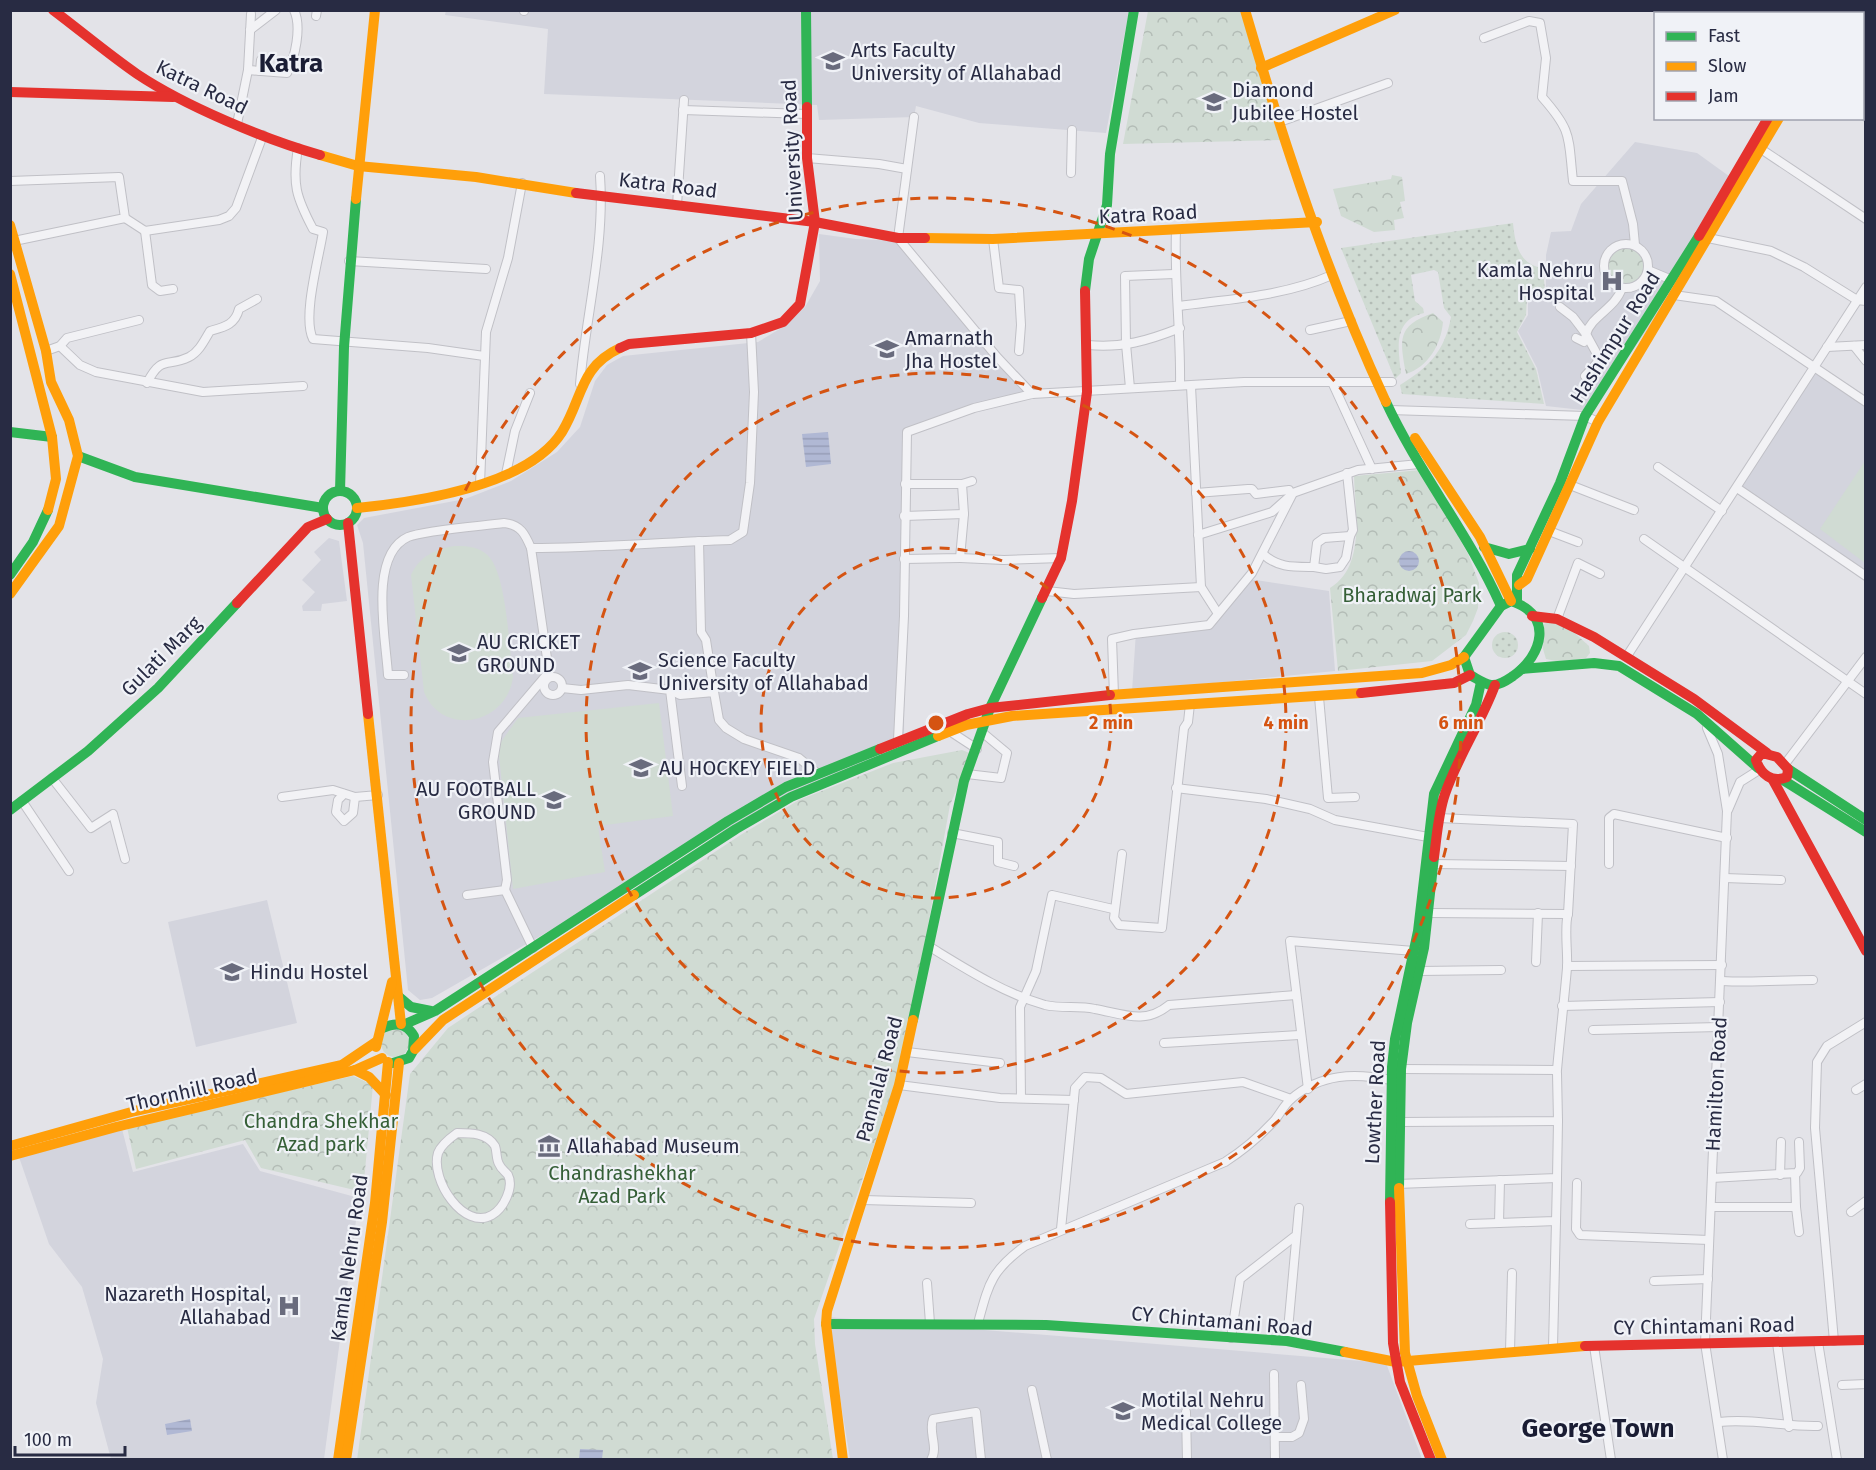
<svg xmlns="http://www.w3.org/2000/svg" width="1876" height="1470" font-family="'Fira Sans',sans-serif">
<style>
.built{fill:#d3d4dd}
.grass{fill:url(#grass-dots)}
.park{fill:url(#park-crowns)}
.pitch{fill:#d0dbd3}
.water{fill:url(#water-rules)}
.lines{fill:none;stroke-linecap:round;stroke-linejoin:round}
.street-casing{stroke:#c0c0c6;stroke-width:10}
.street{stroke:#f2f2f5;stroke-width:8}
.fast{stroke:#30b455;stroke-width:10}
.slow{stroke:#ff9f0a;stroke-width:10}
.jam{stroke:#e5322d;stroke-width:10}
.ring{fill:none;stroke:#d55412;stroke-width:3;stroke-dasharray:10 8}
.labels{text-anchor:middle;stroke-width:4.5;stroke-linejoin:round;paint-order:stroke}
.poi-label{font-size:20px;fill:#282b43;stroke:#f0f2f7;text-anchor:start}
.street-label{font-size:20px;fill:#282b43;stroke:#f0f2f7}
.park-label{font-size:20px;fill:#355f37;stroke:#f0f2f7}
.district-label{font-size:26px;font-weight:bold;fill:#1a1d34;stroke:#f0f2f7}
.centre{fill:#d55412;stroke:#f0f2f7;stroke-width:3}
.ring-label{font-size:18px;text-anchor:middle;font-weight:bold;fill:#d55412;stroke:#f0f2f7;stroke-width:4.5;stroke-linejoin:round;paint-order:stroke}
</style>
<defs>
<pattern id="grass-dots" width="8" height="8" patternUnits="userSpaceOnUse" patternTransform="scale(1.5)"><rect width="8" height="8" fill="#d0dbd3"/><path d="M2 2h.1M6 6h.1" fill="none" stroke="#b3bcb6" stroke-width="1.8" stroke-linecap="round"/></pattern>
<pattern id="park-crowns" width="20" height="18" patternUnits="userSpaceOnUse" patternTransform="scale(1.5)"><rect width="20" height="18" fill="#d0dbd3"/><path d="M2 6a3 3 0 1 1 6 0M12 15a3 3 0 1 1 6 0" fill="none" stroke="#b3bcb6"/></pattern>
<pattern id="water-rules" width="6" height="5" patternUnits="userSpaceOnUse" patternTransform="scale(1.5)"><rect width="6" height="5" fill="#b0b8d4"/><path d="M0 2.5h6" fill="none" stroke="#979eb7"/></pattern>
</defs>
<rect width="100%" height="100%" fill="#e3e3e8"/>
<g class="built">
<polygon points="446,10 1129,11 1106,133 979,123 916,106 914,117 819,120 817,105 544,94 548,29 445,15"/>
<polygon points="1635,142 1697,153 1733,179 1667,301 1591,411 1546,406 1537,368 1518,331 1528,315 1528,296 1546,294 1546,255 1551,232 1571,231 1581,204"/>
<polygon points="819,234 856,239 898,241 1031,394 905,431 902,435 905,484 904,746 790,793 432,998 420,1000 408,990 363,543 357,525 364,518 465,499 511,481 557,452 580,427 595,381 607,365 623,356 758,342 783,327 805,307 820,281"/>
<polygon points="1815,367 1865,402 1865,576 1737,488"/>
<polygon points="329,538 339,541 347,601 322,604 321,611 303,611 302,606 315,592 302,580 321,560 314,552"/>
<polygon points="1249,579 1329,591 1335,671 1132,691 1136,632 1208,626"/>
<polygon points="267,900 297,1023 196,1047 168,922"/>
<polygon points="122,1129 133,1172 243,1144 260,1171 359,1198 324,1459 111,1459 96,1403 103,1359 82,1287 49,1244 19,1157"/>
<polygon points="827,1317 1386,1363 1422,1459 850,1459"/>
</g>
<g class="grass">
<path d="M1513,223C1515,244 1519,265 1543,268L1545,293L1527,295L1526,315L1517,332L1536,369L1544,404L1402,394L1400,385C1428,368 1445,351 1451,317L1444,308L1438,272L1434,270L1411,275L1415,301L1423,308L1424,313C1393,320 1398,348 1401,373L1395,379L1341,248Z"/>
<circle cx="1505" cy="645" r="13"/>
</g>
<g class="park">
<polygon points="1148,11 1242,11 1280,140 1123,144"/>
<polygon points="1392,175 1402,177 1405,201 1400,202 1404,218 1394,220 1395,230 1374,232 1341,216 1333,189 1391,179"/>
<circle cx="1626" cy="266" r="22"/>
<path d="M1433,313L1443,322C1441,345 1428,367 1406,374C1400,340 1396,326 1433,313Z"/>
<path d="M1421,470L1468,554L1479,583L1478,608L1473,621L1466,635L1432,661L1338,671L1330,588C1366,566 1355,512 1354,476Z"/>
<polygon points="1549,621 1569,628 1589,646 1590,653 1586,658 1561,662 1546,659 1543,649 1544,624"/>
<polygon points="962,750 972,754 950,805 903,1062 814,1319 815,1344 833,1459 357,1460 410,1074 448,1028 742,834 799,800 893,763"/>
<circle cx="395" cy="1043" r="14"/>
<polygon points="353,1076 373,1085 363,1192 261,1168 245,1140 136,1169 127,1127"/>
</g>
<g class="pitch">
<polygon points="1865,461 1865,563 1820,529"/>
<path d="M454,546C465,546 476,546 485,553C507,567 509,650 513,677C507,724 443,738 424,692L411,575C420,556 434,550 454,546Z"/>
<polygon points="659,703 673,816 598,826 605,872 513,889 498,746 518,718"/>
</g>
<g class="water">
<polygon points="828,432 831,464 806,467 802,434"/>
<circle cx="1409" cy="561" r="10"/>
<polygon points="190,1419 192,1431 167,1435 165,1424"/>
<polygon points="580,1449 603,1450 602,1459 579,1459"/>
</g>
<g class="lines">
<g class="street-casing">
<g id="street">
<polyline points="524,11 524,10"/>
<polyline points="316,16 317,10"/>
<polyline points="250,30 276,10"/>
<path d="M1484,38L1529,21L1540,23L1546,58L1542,97C1573,132 1568,137 1573,181H1622L1633,224L1635,245"/>
<polyline points="1862,55 1866,50"/>
<path d="M248,70L287,73C295,58 302,27 294,10"/>
<polyline points="260,71 261,60"/>
<polyline points="683,110 806,114"/>
<polyline points="1862,115 1866,117"/>
<polyline points="914,117 898,238 997,357 1032,394"/>
<polyline points="1285,120 1388,83"/>
<polyline points="237,124 248,70 251,14"/>
<path d="M298,148C292,184 296,197 313,229L323,232C319,258 302,317 313,339L428,348L484,356"/>
<polyline points="1756,151 1761,149 1866,219"/>
<polyline points="807,158 879,164 907,169"/>
<polyline points="1071,173 1072,130"/>
<polyline points="10,181 119,177 125,218 14,241"/>
<polyline points="677,205 684,100"/>
<polyline points="125,218 145,231 219,220 229,216 236,208 263,135"/>
<path d="M1176,230C1174,282 1181,333 1180,385"/>
<polyline points="145,231 152,285 160,291 173,289"/>
<polyline points="1708,238 1771,251 1804,267 1857,300 1866,301"/>
<polyline points="993,239 999,288 1019,290 1021,325 1019,351"/>
<circle cx="1626" cy="266" r="22"/>
<polyline points="349,261 486,269"/>
<polyline points="1648,270 1672,280"/>
<polyline points="1674,295 1716,301 1866,402"/>
<path d="M1179,306C1230,299 1285,296 1332,275"/>
<path d="M1560,307L1573,317L1586,334C1592,315 1615,309 1622,288"/>
<polyline points="1310,330 1351,321"/>
<polyline points="1576,338 1584,342 1586,335"/>
<path d="M1088,345C1123,348 1147,341 1180,328"/>
<polyline points="60,346 80,365 96,372 203,392 303,386"/>
<polyline points="1854,346 1866,361"/>
<polyline points="1827,347 1866,345"/>
<polyline points="46,351 60,346 67,338 139,320"/>
<polyline points="1585,376 1597,363 1598,356 1586,334"/>
<polyline points="1332,382 1372,469"/>
<path d="M147,383C162,354 167,368 189,357C199,352 204,341 210,331C224,327 235,325 239,309L257,299"/>
<path d="M580,384C586,314 605,246 600,176"/>
<polyline points="1191,386 1201,587 1217,612"/>
<polyline points="1130,388 1126,344 1125,276 1174,274"/>
<polyline points="1390,410 1585,416 1598,422"/>
<polyline points="1658,467 1722,511"/>
<polyline points="506,474 515,431 530,393"/>
<polyline points="480,484 486,332 508,258 522,183"/>
<polyline points="905,484 962,484"/>
<polyline points="1570,485 1634,510"/>
<polyline points="1737,488 1866,576"/>
<polyline points="1196,493 1248,489 1252,489 1256,494 1289,490 1290,494 1358,470 1419,464"/>
<polyline points="904,516 964,514"/>
<polyline points="1549,531 1578,542"/>
<polyline points="1198,535 1272,512 1290,496"/>
<polyline points="1644,539 1866,694"/>
<polyline points="699,541 701,632 706,640 714,692"/>
<path d="M1263,554C1278,568 1293,567 1314,567L1317,543L1324,538L1350,536L1353,530L1347,473"/>
<polyline points="960,558 1004,560 1061,558"/>
<polyline points="904,559 960,558 964,514 962,484 972,481"/>
<polyline points="1314,567 1326,569 1340,567 1346,558 1350,536"/>
<polyline points="1047,591 1074,594 1201,587"/>
<polyline points="1557,619 1578,563 1600,574"/>
<polyline points="1627,656 1866,287"/>
<path d="M404,675H388C386,639 368,555 408,537C425,530 482,526 504,523C521,525 525,534 531,548C597,548 663,542 730,540L743,532L750,483L754,392L751,333"/>
<circle cx="553" cy="686" r="9"/>
<polyline points="562,688 581,690 628,685 670,690 682,786"/>
<polyline points="670,690 680,695 714,692 719,720 726,728 744,739 799,758 817,773"/>
<polyline points="1114,695 1112,639 1134,634 1209,625 1252,573 1292,495"/>
<polyline points="1319,697 1328,798 1355,797"/>
<polyline points="1707,728 1718,754 1727,811 1705,1343 1723,1460"/>
<polyline points="948,730 977,749"/>
<polyline points="898,740 904,616 907,432 974,408 1032,394 1244,382 1392,382"/>
<polyline points="1785,764 1866,657"/>
<polyline points="967,774 1001,778 1007,753 983,733"/>
<polyline points="52,778 91,828 113,814 125,859"/>
<polyline points="1176,788 1266,799 1310,809 1335,820 1428,837"/>
<polyline points="344,794 338,800 336,812 344,821 353,813 355,797"/>
<polyline points="282,797 333,790 355,797 378,795"/>
<polyline points="22,801 69,871"/>
<polyline points="1728,810 1740,782 1759,770"/>
<polyline points="952,833 998,842 998,862 1014,866"/>
<polyline points="1122,854 1114,918 1119,925 1162,928 1184,728 1188,722 1190,704"/>
<polyline points="1434,864 1571,866"/>
<polyline points="1609,864 1609,818 1614,814 1727,838"/>
<polyline points="1725,878 1781,880"/>
<polyline points="505,890 533,948"/>
<polyline points="467,895 505,890 507,880 493,762 498,732 549,672 531,548"/>
<polyline points="1429,913 1568,914"/>
<path d="M930,947C966,969 1003,993 1045,1005C1062,1009 1079,1005 1095,1009C1123,1014 1145,1025 1169,1005L1296,995"/>
<polyline points="1536,962 1538,913"/>
<polyline points="1567,966 1722,965"/>
<polyline points="1419,971 1501,970"/>
<path d="M1722,981C1753,983 1782,980 1813,980"/>
<polyline points="1562,1006 1720,1002"/>
<polyline points="1593,1030 1719,1027"/>
<polyline points="1164,1043 1299,1035"/>
<polyline points="907,1052 1000,1063"/>
<path d="M1401,1069L1557,1070C1560,1036 1564,1002 1567,968C1568,953 1564,926 1568,914L1573,824L1439,818"/>
<polyline points="899,1085 1000,1098 1074,1100"/>
<polyline points="1308,1089 1290,941 1414,951"/>
<polyline points="1856,1090 1866,1084"/>
<polyline points="1021,1098 1020,1007 1036,971 1052,895 1113,909"/>
<polyline points="1399,1122 1558,1121 1557,1073"/>
<path d="M457,1133C471,1133 487,1133 495,1146C497,1151 496,1159 499,1164C501,1169 505,1171 508,1175C514,1187 504,1208 492,1215C464,1231 430,1180 438,1153C441,1145 450,1138 457,1133Z"/>
<polyline points="1780,1175 1781,1142"/>
<polyline points="1712,1178 1797,1173 1800,1168 1799,1142"/>
<polyline points="1500,1180 1499,1223 1556,1221 1557,1178"/>
<polyline points="1577,1183 1576,1229 1580,1235 1709,1240"/>
<polyline points="1397,1184 1557,1178 1558,1121"/>
<polyline points="863,1200 971,1203"/>
<polyline points="1711,1207 1796,1207 1795,1174"/>
<polyline points="1796,1207 1799,1232"/>
<polyline points="1851,1212 1866,1201"/>
<polyline points="1470,1224 1499,1223"/>
<polyline points="1061,1229 1075,1088 1085,1077 1101,1078 1126,1094 1243,1082 1291,1099"/>
<polyline points="1654,1281 1708,1279"/>
<polyline points="927,1283 930,1323"/>
<path d="M978,1323C989,1283 991,1271 1025,1246L1225,1162C1244,1150 1259,1137 1274,1121C1280,1114 1284,1105 1291,1099C1321,1073 1355,1073 1391,1080"/>
<polyline points="1231,1338 1240,1279 1294,1237"/>
<polyline points="1287,1341 1299,1208"/>
<polyline points="1834,1341 1815,1128 1817,1062 1827,1046 1866,1022"/>
<polyline points="1818,1342 1837,1460"/>
<polyline points="1777,1343 1789,1427"/>
<polyline points="1594,1346 1611,1460"/>
<polyline points="1553,1347 1556,1221"/>
<polyline points="1510,1351 1512,1273"/>
<polyline points="1274,1374 1275,1460"/>
<polyline points="1842,1385 1866,1384"/>
<polyline points="1032,1390 1047,1460"/>
<polyline points="1186,1412 1187,1460"/>
<path d="M1719,1422C1753,1418 1784,1427 1818,1426"/>
<polyline points="1275,1437 1292,1437 1299,1433 1304,1419 1301,1385"/>
<path d="M931,1460C939,1447 928,1433 933,1419L976,1412L981,1460"/>
</g>
</g>
<use href="#street" class="street"/>
<g class="fast">
<polyline points="806,10 807,107"/>
<polyline points="1085,291 1089,259 1107,205 1110,154 1134,10"/>
<path d="M1386,402C1419,473 1469,534 1501,606"/>
<polyline points="10,432 52,437"/>
<polyline points="78,456 135,477 323,508"/>
<polyline points="340,491 344,347 356,199"/>
<circle cx="340" cy="508" r="17"/>
<polyline points="1484,547 1509,554 1530,549"/>
<polyline points="10,575 33,542 48,510"/>
<path d="M1511,601C1554,615 1543,655 1513,676C1507,680 1499,686 1491,685C1484,684 1476,678 1470,675L1464,657L1501,606Z"/>
<polyline points="1517,603 1517,575 1560,483 1585,416 1699,236"/>
<polyline points="1522,669 1594,663 1619,666 1697,714 1758,768"/>
<polyline points="1788,769 1866,820"/>
<polyline points="1783,780 1866,832"/>
<polyline points="10,810 88,751 158,688 237,603"/>
<polyline points="634,895 736,829 791,797 938,736"/>
<polyline points="398,996 411,1007 431,1011"/>
<polyline points="913,1020 964,781 990,708 1042,598"/>
<polyline points="403,1025 435,1011 728,821 786,787 880,749"/>
<path d="M383,1028C396,1022 406,1023 414,1036L413,1051L409,1058L393,1063"/>
<polyline points="1399,1188 1401,1069 1407,1023 1424,948 1434,857"/>
<polyline points="1390,1202 1392,1067 1395,1039 1418,931 1434,794 1476,705 1481,682"/>
<polyline points="826,1324 1046,1325 1287,1341 1345,1352"/>
</g>
<g class="slow">
<path d="M1245,10C1284,144 1327,275 1386,402"/>
<polyline points="1840,14 1842,10"/>
<polyline points="1261,68 1395,10"/>
<polyline points="320,155 358,166 476,177 576,193"/>
<polyline points="356,199 375,10"/>
<polyline points="10,225 46,351 51,382 69,420 78,456 59,526 10,594"/>
<polyline points="925,238 993,239 1317,222"/>
<polyline points="10,274 52,437 56,479 48,510"/>
<polyline points="1415,438 1480,537 1511,601"/>
<path d="M357,508C416,502 528,486 562,432C583,398 579,367 620,348"/>
<polyline points="1519,585 1527,579 1598,422 1779,118"/>
<polyline points="1110,695 1422,673 1451,665 1464,657"/>
<polyline points="368,714 401,1024"/>
<polyline points="938,736 966,725 1012,716 1361,693"/>
<polyline points="376,1047 392,982"/>
<polyline points="415,1049 443,1020 634,895"/>
<polyline points="355,1070 369,1077 386,1095"/>
<polyline points="10,1146 135,1111 342,1065 376,1042"/>
<polyline points="10,1156 116,1127 355,1070 382,1058"/>
<polyline points="1399,1188 1405,1353 1417,1396 1442,1460"/>
<polyline points="1345,1352 1396,1362 1585,1346"/>
<polyline points="338,1460 375,1203 388,1062"/>
<polyline points="346,1460 382,1222 399,1063"/>
<polyline points="843,1460 826,1324 827,1311 899,1085 913,1020"/>
</g>
<g class="jam">
<path d="M53,10C81,31 108,54 137,74C185,106 264,139 320,155"/>
<polyline points="1829,14 1830,10"/>
<polyline points="10,92 173,97"/>
<polyline points="576,193 815,222 898,238 925,238"/>
<polyline points="1699,236 1768,118"/>
<polyline points="620,348 629,344 751,333 783,322 800,304 815,222 807,158 807,107"/>
<polyline points="348,523 368,714"/>
<polyline points="1042,598 1061,558 1072,501 1087,392 1085,291"/>
<polyline points="237,603 308,527 327,519"/>
<polyline points="1532,616 1557,619 1594,637 1694,699 1767,753"/>
<polyline points="1361,693 1454,683 1470,675"/>
<polyline points="880,749 968,714 990,708 1110,695"/>
<path d="M1762,753L1777,757L1788,769L1787,777C1772,783 1761,775 1756,760Z"/>
<polyline points="1773,780 1866,951"/>
<path d="M1434,857C1437,836 1438,814 1445,794C1458,756 1481,723 1495,685"/>
<polyline points="1390,1202 1393,1343 1400,1382 1431,1460"/>
<polyline points="1585,1346 1866,1340"/>
</g>
</g>
<g class="ring">
<circle cx="936" cy="723" r="175"/>
<circle cx="936" cy="723" r="350"/>
<circle cx="936" cy="723" r="525"/>
</g>
<defs>
<g id="university-bare" transform="scale(1.8)"><path d="M0-5L7-2L0 1L-7-2ZM-4 1L0 2.5L4 1V4Q0 6-4 4Z" fill="#696b7d" stroke="#f0f2f7" stroke-width="2.5" paint-order="stroke"/></g>
<g id="hospital-bare" transform="scale(1.8)"><path d="M-5-5h3v3.5h4V-5h3V5h-3V1.5h-4V5h-3Z" fill="#696b7d" stroke="#f0f2f7" stroke-width="2.5" paint-order="stroke"/></g>
<g id="museum-bare" transform="scale(1.8)"><path d="M0-6L6-3V-2H-6V-3ZM-5-1h2V3h-2ZM-1-1h2V3h-2ZM3-1h2V3H3ZM-6 4H6V6H-6Z" fill="#696b7d" stroke="#f0f2f7" stroke-width="2.5" paint-order="stroke"/></g>
</defs>
<g fill-rule="evenodd">
<use href="#university-bare" x="833" y="61"/>
<use href="#university-bare" x="1214" y="102"/>
<use href="#hospital-bare" x="1612" y="281"/>
<use href="#university-bare" x="887" y="349"/>
<use href="#university-bare" x="459" y="653"/>
<use href="#university-bare" x="640" y="671"/>
<use href="#university-bare" x="641" y="768"/>
<use href="#university-bare" x="554" y="800"/>
<use href="#university-bare" x="232" y="972"/>
<use href="#museum-bare" x="549" y="1146"/>
<use href="#hospital-bare" x="289" y="1306"/>
<use href="#university-bare" x="1123" y="1411"/>
</g>
<g class="labels">
<g class="poi-label">
<text x="851" y="57">Arts Faculty<tspan x="851" dy="23">University of Allahabad</tspan></text>
<text x="1232" y="97">Diamond<tspan x="1232" dy="23">Jubilee Hostel</tspan></text>
<text x="1594" y="277" text-anchor="end">Kamla Nehru<tspan x="1594" dy="23">Hospital</tspan></text>
<text x="905" y="345">Amarnath<tspan x="905" dy="23">Jha Hostel</tspan></text>
<text x="477" y="649">AU CRICKET<tspan x="477" dy="23">GROUND</tspan></text>
<text x="658" y="667">Science Faculty<tspan x="658" dy="23">University of Allahabad</tspan></text>
<text x="659" y="775">AU HOCKEY FIELD</text>
<text x="536" y="796" text-anchor="end">AU FOOTBALL<tspan x="536" dy="23">GROUND</tspan></text>
<text x="250" y="979">Hindu Hostel</text>
<text x="567" y="1153">Allahabad Museum</text>
<text x="271" y="1301" text-anchor="end">Nazareth Hospital,<tspan x="271" dy="23">Allahabad</tspan></text>
<text x="1141" y="1407">Motilal Nehru<tspan x="1141" dy="23">Medical College</tspan></text>
</g>
<g class="street-label">
<text transform="translate(202 87) rotate(26)" y="7">Katra Road</text>
<text transform="translate(792 150) rotate(-93)" y="7">University Road</text>
<text transform="translate(668 185) rotate(7)" y="7">Katra Road</text>
<text transform="translate(1148 214) rotate(-3)" y="7">Katra Road</text>
<text transform="translate(1615 337) rotate(-58)" y="7">Hashimpur Road</text>
<text transform="translate(161 656) rotate(-45)" y="7">Gulati Marg</text>
<text transform="translate(879 1079) rotate(-75)" y="7">Pannalal Road</text>
<text transform="translate(1716 1084) rotate(-87)" y="7">Hamilton Road</text>
<text transform="translate(192 1090) rotate(-13)" y="7">Thornhill Road</text>
<text transform="translate(1375 1102) rotate(-87)" y="7">Lowther Road</text>
<text transform="translate(349 1258) rotate(-82)" y="7">Kamla Nehru Road</text>
<text transform="translate(1222 1321) rotate(5)" y="7">CY Chintamani Road</text>
<text transform="translate(1704 1326) rotate(-1)" y="7">CY Chintamani Road</text>
</g>
<g class="park-label">
<text x="1412" y="602">Bharadwaj Park</text>
<text x="321" y="1128">Chandra Shekhar<tspan x="321" dy="23">Azad park</tspan></text>
<text x="622" y="1180">Chandrashekhar<tspan x="622" dy="23">Azad Park</tspan></text>
</g>
<g class="district-label">
<text x="291" y="72">Katra</text>
<text x="1598" y="1437">George Town</text>
</g>
</g>
<circle cx="936" cy="723" r="9" class="centre"/>
<g class="ring-label">
<text x="1111" y="729">2 min</text>
<text x="1286" y="729">4 min</text>
<text x="1461" y="729">6 min</text>
</g>
<rect width="1876" height="1470" fill="none" stroke="#282b43" stroke-width="24"/>
<rect x="1654" y="12" width="210" height="108" fill="#f0f2f7" stroke="#a0a2af" stroke-width="1.5"/>
<rect x="1666" y="32" width="30" height="9" fill="#30b455" stroke="#a0a2af" stroke-width="1.5"/>
<text x="1708" y="42" font-size="18" fill="#282b43">Fast</text>
<rect x="1666" y="62" width="30" height="9" fill="#ff9f0a" stroke="#a0a2af" stroke-width="1.5"/>
<text x="1708" y="72" font-size="18" fill="#282b43">Slow</text>
<rect x="1666" y="92" width="30" height="9" fill="#e5322d" stroke="#a0a2af" stroke-width="1.5"/>
<text x="1708" y="102" font-size="18" fill="#282b43">Jam</text>
<path d="M15 1446v9h110v-9" fill="none" stroke="#282b43" stroke-width="3"/>
<text x="24" y="1446" font-size="18" fill="#282b43" stroke="#f0f2f7" stroke-width="4.5" paint-order="stroke">100 m</text>
</svg>
